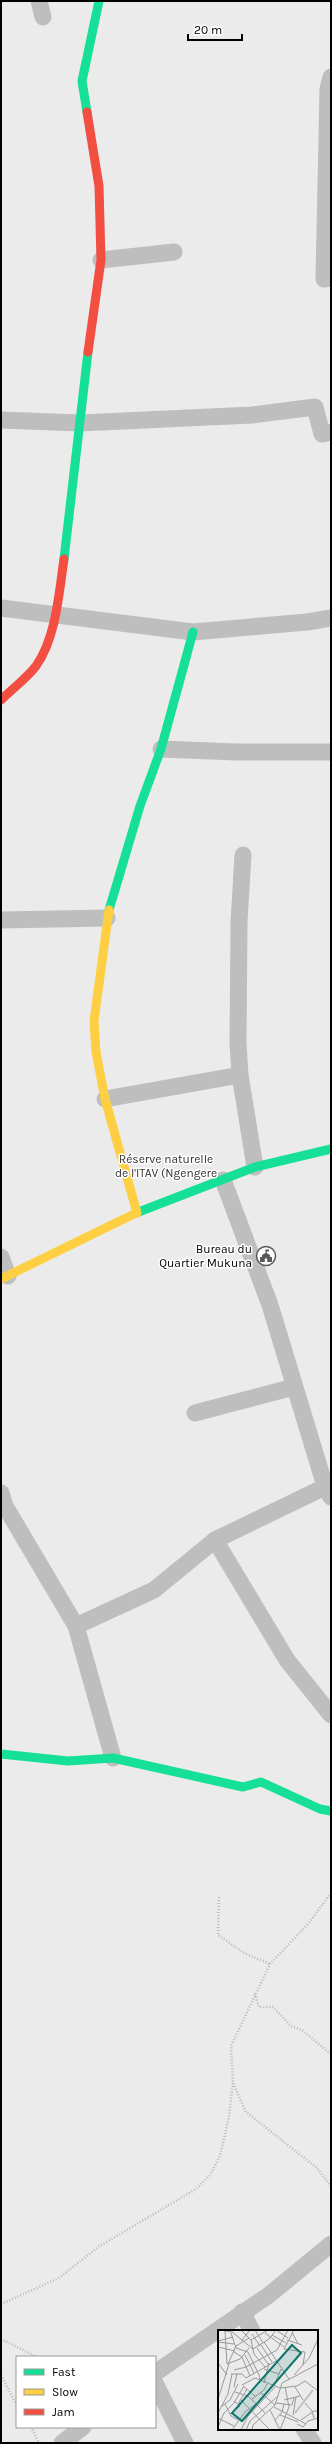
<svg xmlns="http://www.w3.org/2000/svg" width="332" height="2444" font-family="Karla,sans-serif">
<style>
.green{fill:#ebebeb;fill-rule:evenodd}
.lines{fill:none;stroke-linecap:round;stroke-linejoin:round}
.path{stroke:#b9b9b9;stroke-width:2.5;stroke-dasharray:1 2;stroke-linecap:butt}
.street{stroke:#bebebe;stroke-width:17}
.fast{stroke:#16e098;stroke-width:9}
.slow{stroke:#ffcf43;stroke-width:9}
.jam{stroke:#f24e42;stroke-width:9}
.labels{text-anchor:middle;stroke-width:3;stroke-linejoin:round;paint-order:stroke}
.park-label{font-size:12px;fill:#323232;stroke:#fff}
.poi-label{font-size:12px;fill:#000;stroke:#fff;text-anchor:end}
.inset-river{fill:none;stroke:#bebebe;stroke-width:2}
.inset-road{fill:none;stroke:#999;stroke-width:1}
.view{fill:#0f766e;fill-opacity:0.15;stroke:#0f766e;stroke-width:2}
.inset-edge{fill:none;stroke:#000;stroke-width:2}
</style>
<rect width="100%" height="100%" fill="#fff"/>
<path class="green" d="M1,1H331V2443H1ZM219,2331H317V2429H219ZM17,2357H155V2427H17Z"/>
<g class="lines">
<g class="path">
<polyline points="331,1893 308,1924 270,1964 231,2046 233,2083 246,2112 317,2168 331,2186"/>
<polyline points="219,1897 218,1935 244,1953 270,1964"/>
<polyline points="255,1994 259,2007 273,2007 291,2026 302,2030 331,2054"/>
<polyline points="1,2304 59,2278 98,2247 196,2189 210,2175 220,2156 229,2117 233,2082"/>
<polyline points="1,2339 37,2357"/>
<polyline points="1,2375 17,2406"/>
<polyline points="31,2427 39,2443"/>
</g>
<g class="street">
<polyline points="39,1 43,17"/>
<polyline points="331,77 328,89 324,279 331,278"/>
<polyline points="101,260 174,252"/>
<polyline points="1,420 80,423 252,415 315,407 322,434 331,432"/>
<polyline points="1,608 193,632 307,622 331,618"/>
<polyline points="161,749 236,752 331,752"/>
<polyline points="243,855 239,922 238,1043 240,1075 255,1167"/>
<polyline points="1,920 107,918"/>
<polyline points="105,1099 240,1075"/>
<polyline points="223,1180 270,1305 325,1486 331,1497"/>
<polyline points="1,1257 8,1276"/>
<polyline points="195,1413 294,1387"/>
<polyline points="1,1493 5,1506 76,1626 113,1758"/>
<polyline points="215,1540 287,1660 331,1715"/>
<polyline points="76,1626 154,1590 215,1540 331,1484"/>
<polyline points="242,2312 252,2331"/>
<polyline points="155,2373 269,2295 331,2244"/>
<polyline points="155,2383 185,2443"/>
<polyline points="304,2429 313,2443"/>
<polyline points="62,2443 83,2427"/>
</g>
<g class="fast">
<polyline points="87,112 82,81 99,1"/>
<polyline points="64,559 88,352"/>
<polyline points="109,910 140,806 161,749 193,632"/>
<polyline points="136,1213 255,1167 331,1149"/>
<polyline points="1,1754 68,1761 113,1758 243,1787 261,1782 320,1809 331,1811"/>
</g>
<g class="slow">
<polyline points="109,910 94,1021 96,1052 105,1099 137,1213"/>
<polyline points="1,1279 136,1213"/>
</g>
<g class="jam">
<polyline points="87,112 99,186 101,260 88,352"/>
<path d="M1,700C12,689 27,678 36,666C56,638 59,593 64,559"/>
</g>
</g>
<defs>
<g id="civic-ring" transform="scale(1)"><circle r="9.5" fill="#fff" stroke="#595959" stroke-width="1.5"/><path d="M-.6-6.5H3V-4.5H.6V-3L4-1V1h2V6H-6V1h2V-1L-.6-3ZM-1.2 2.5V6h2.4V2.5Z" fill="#595959"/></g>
</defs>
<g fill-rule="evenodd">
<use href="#civic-ring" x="266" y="1256"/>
</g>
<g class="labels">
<g class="park-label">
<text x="166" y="1163">Réserve naturelle<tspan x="166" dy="14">de l'ITAV (Ngengere</tspan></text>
</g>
<g class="poi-label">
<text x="252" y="1253">Bureau du<tspan x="252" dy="14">Quartier Mukuna</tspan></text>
</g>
</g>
<g transform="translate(218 2330)">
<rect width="100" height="100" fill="#fff"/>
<path d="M0,0H100V100H0Z" fill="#ebebeb"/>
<path class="inset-river" d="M77,83L95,60"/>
<path class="inset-road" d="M2,0L14,2L35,19L51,9L58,0M23,0L33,10L36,24L47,37M37,0L45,13M58,0L70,8M76,0L66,19L87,22L85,35M7,1L9,34L22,29L31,18M74,2L80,14M13,3L18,18M47,3L66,17M34,4L42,16M54,5L68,13M24,10L32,0M33,10L50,0M69,10L84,15M0,11L15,7M0,12L16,14M46,12L71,49M43,15L54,32M0,17L17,21M18,18L30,22L42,47L41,50M39,18L50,34M16,22L24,27L32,46M27,25L36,43M0,33L9,45M10,34L18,16L31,8M46,39L61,44M16,40L28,37L59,20L70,0M13,44H24L28,48M76,45L91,28L100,9M28,48L58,31M46,53L51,33M24,55L37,48L62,58L79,56L87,51L100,61M25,56L37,66M56,56L63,39M16,57L19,43M77,57L85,70M17,62L30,66L47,83M43,63L57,75M0,69L11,34M34,69L46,60L49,54M23,70L51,99M66,70L82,66M58,73L74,75L76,68M87,73L94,81L96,88M7,74L13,86L20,90M20,74L29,59M4,76L12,70L20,54M56,77L88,94M52,80L62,100M0,83L10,64L14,44M12,84L22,76L16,71M62,85L80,92M75,85L78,67M0,88L16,96M57,90L64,82L66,74M83,90L96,81H100M79,94L85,97L90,91L100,88M0,97L6,83L16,73L26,56M14,100L27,82L42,71L55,55M23,100L30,86L57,57M28,100L32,91L60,66M34,100L35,95L57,75L64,53L100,34M62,100L71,77L67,57"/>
<path class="view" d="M74,15L83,23L24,91L14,83Z"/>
<rect width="100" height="100" class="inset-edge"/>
</g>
<rect width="332" height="2444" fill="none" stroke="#000000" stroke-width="4"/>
<rect x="16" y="2356" width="140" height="72" fill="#ffffff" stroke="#999999"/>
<rect x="24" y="2369" width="20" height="6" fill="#16e098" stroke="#999999"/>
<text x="52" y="2376" font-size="12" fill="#000000">Fast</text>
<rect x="24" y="2389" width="20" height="6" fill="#ffcf43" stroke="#999999"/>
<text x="52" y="2396" font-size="12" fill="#000000">Slow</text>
<rect x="24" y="2409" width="20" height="6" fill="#f24e42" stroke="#999999"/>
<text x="52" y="2416" font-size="12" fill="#000000">Jam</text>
<path d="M188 34v6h54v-6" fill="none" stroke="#000000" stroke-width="2"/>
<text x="194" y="34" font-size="12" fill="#000000" stroke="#ffffff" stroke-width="3" paint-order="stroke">20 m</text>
</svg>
